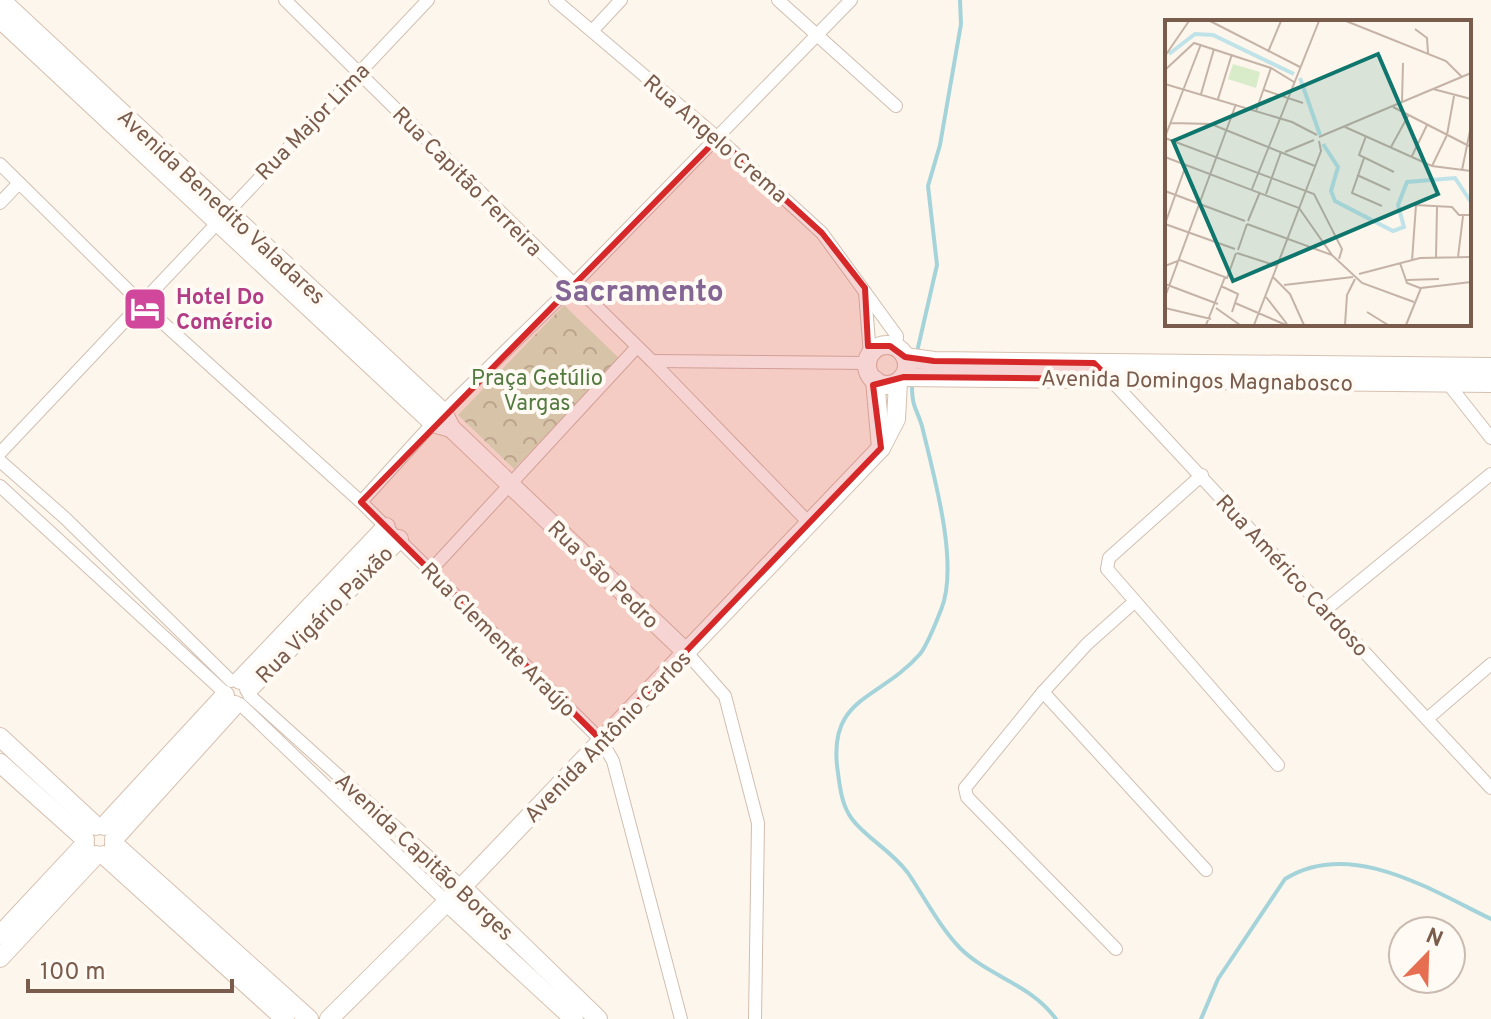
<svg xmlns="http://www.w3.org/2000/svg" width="1491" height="1019" font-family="Overpass,sans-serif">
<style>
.park{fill:url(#park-crowns)}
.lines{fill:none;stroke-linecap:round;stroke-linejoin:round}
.stream{stroke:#a5d3da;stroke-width:4}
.street-casing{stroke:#d1beb0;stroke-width:14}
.secondary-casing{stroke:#d6c0b0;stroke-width:20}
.street{stroke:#fff;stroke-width:12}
.secondary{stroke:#fff;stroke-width:18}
.marked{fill:#d62828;fill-opacity:0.2;stroke:#d62828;stroke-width:6;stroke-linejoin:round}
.labels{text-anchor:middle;stroke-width:8;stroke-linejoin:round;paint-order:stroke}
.street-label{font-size:22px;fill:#7a5c4d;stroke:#fffaf3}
.hotel-label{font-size:22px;font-weight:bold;fill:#b23c85;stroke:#fffaf3;text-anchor:start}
.park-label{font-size:22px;fill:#537a41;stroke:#fffaf3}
.district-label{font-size:30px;font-weight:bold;fill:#846695;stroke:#fffaf3}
.inset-river{fill:none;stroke:#bfe3e8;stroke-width:4}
.inset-road{fill:none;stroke:#c5b3a7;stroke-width:2}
.view{fill:#0f766e;fill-opacity:0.15;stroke:#0f766e;stroke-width:4}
.inset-edge{fill:none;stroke:#7a5c4d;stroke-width:4}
</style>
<defs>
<pattern id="park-crowns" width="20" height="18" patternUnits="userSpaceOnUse" patternTransform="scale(2)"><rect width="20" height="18" fill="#d8ecc9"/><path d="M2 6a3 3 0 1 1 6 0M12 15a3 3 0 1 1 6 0" fill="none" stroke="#b4c2a5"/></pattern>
</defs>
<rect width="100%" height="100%" fill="#fdf6ec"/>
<polygon class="park" points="564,305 620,359 514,469 458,415"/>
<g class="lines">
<g class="stream">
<polyline points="917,352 937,265 928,186 940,145 961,24 960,0"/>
<path d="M912,386C912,408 917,409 922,426C933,473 960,564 941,610C935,624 929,642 920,654C879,701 826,696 838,773C840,788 842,806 852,819C866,838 891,850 908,873C925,898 939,926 960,948C989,977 1031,984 1056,1019"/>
<path d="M1201,1019L1218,979L1285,879C1350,838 1431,890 1491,919"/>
</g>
<g class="street-casing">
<g id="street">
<polyline points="285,0 652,361 810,524"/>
<polyline points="555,0 718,138 822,233 897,336 896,347"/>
<polyline points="778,0 896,106"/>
<polyline points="592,31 621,0"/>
<polyline points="0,164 141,303 361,502 601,740 613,761 681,1019"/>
<polyline points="0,203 19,183"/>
<polyline points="865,292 870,355"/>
<polyline points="652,361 868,363"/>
<polyline points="1109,378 1491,788"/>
<polyline points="1446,381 1491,438"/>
<polyline points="0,453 428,0"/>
<polyline points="0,461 65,518 231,681"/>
<polyline points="1202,475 1109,558 1107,569 1278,765"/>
<polyline points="0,486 224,692"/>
<polyline points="361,502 443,412 573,285 851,0"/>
<polyline points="430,571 636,348"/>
<polyline points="1325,610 1491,474"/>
<polyline points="687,653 725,696 758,823 755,1019"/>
<polyline points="1043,692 1206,870"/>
<polyline points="249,695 462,887"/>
<polyline points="240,704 447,902"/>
<polyline points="1427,719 1491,664"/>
<polyline points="1116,949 967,797 965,788 1043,692 1087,644 1133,603"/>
</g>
</g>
<g class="secondary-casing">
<g id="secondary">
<polyline points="1,0 443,412 451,428 687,653"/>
<polyline points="0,19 433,423 451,428"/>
<circle cx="887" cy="365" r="20"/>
<polyline points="905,357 934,361 1491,367"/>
<polyline points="903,377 1491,383"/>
<polyline points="875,380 881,448"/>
<polyline points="240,680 386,527"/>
<polyline points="249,689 399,539"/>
<polyline points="0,737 96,826"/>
<polyline points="0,763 85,839"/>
<polyline points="104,826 225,695"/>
<polyline points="114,839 235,705"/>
<polyline points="114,844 309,1019"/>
<polyline points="104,855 285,1019"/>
<polyline points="462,887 598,1019"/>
<polyline points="447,902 574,1019"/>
<polyline points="0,935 85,844"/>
<polyline points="0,958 96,855"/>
<polyline points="329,1019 462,887 881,448 896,419 898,382"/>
</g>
</g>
<use href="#street" class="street"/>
<use href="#secondary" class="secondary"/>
</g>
<path class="marked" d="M718,138L822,233L865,288L868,346H890L905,357L934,361L1094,363L1110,379L904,377L873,385L881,448L601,740L361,502Z"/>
<defs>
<g id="hotel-square" transform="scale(2.3)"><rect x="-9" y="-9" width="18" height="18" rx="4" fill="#d1479c" stroke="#fffaf3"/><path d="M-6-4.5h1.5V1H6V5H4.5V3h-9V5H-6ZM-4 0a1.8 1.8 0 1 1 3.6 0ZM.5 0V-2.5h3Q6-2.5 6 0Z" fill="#fff"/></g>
</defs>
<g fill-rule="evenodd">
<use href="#hotel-square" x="145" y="309"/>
</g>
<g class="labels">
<g class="street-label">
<text transform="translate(312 121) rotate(-46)" y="8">Rua Major Lima</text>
<text transform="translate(716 138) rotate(41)" y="8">Rua Angelo Crema</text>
<text transform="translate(468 181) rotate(45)" y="8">Rua Capitão Ferreira</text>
<text transform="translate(222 206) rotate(43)" y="8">Avenida Benedito Valadares</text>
<text transform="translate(1197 380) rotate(1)" y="8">Avenida Domingos Magnabosco</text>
<text transform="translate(604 574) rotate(44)" y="8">Rua São Pedro</text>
<text transform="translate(1293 575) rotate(47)" y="8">Rua Américo Cardoso</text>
<text transform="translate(324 614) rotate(-45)" y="8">Rua Vigário Paixão</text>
<text transform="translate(499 639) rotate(45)" y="8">Rua Clemente Araújo</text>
<text transform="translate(607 736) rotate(-46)" y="8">Avenida Antônio Carlos</text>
<text transform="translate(425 856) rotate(43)" y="8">Avenida Capitão Borges</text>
</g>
<g class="hotel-label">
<text x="176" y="304">Hotel Do<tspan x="176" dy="25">Comércio</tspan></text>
</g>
<g class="park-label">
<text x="537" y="385">Praça Getúlio<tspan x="537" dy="25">Vargas</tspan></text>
</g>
<g class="district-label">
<text x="639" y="301">Sacramento</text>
</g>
</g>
<g transform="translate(1165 20)">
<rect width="306" height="306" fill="#fdf6ec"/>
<path d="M68,44L95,52L91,68L63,59Z" fill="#d8ecc9"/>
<path class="inset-river" d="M4,34L30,14L48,15L129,54M135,58L155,115M158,124L173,147L166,171L170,181L228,211L239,207L233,185L242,162L290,158L306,182"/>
<path class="inset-road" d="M45,1L135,47M181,1L281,41L297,57M250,9L262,18L263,33M103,32L116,1M0,36L24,1M0,50L29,23L106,48L129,62M0,64L127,102L152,115M268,69L306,79M99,70L138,83M36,74L49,29M53,79L67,34M237,82L238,43M228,87L306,127M91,91L106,48M6,103L46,104L150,146M180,107L267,146L306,151M201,116L194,135L229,152M0,117L36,24M154,117L306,53M0,118L149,174L177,229L174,239M226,127L243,96M120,132L149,120M247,136L262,105M0,137L134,188L167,235M199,138L187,173L217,186M267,146L282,115L289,76M297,150L306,106M192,155L225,170M87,169L154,1M0,171L80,201M101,174L116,132M83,201L95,172M0,204L70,229M0,204L21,145M82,204L167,235L197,263L249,282M73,230L82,204M72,233L112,246L156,131L154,121M271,237L272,187M293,237L298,196M247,241L251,185L287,187L294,195H306M235,243L242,263L255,268M0,246L15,240L62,258L71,233M194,254L255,238L306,237M108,257L125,274L139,305M242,260L274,259M0,264L53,284M119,265L188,257M56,266L73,274L67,292M0,277L71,84M101,277L122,304M70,283L121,305M0,288L46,299M51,288L75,305M202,292L223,305M41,305L60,257M89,305L112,246M180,305L182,275L190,259M241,305L256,268L306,262"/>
<path class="view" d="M213,34L273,174L68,261L8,121Z"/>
<rect width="306" height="306" class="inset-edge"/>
</g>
<g transform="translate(1427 955) rotate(23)"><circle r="38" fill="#fffaf3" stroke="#cabbb1" stroke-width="2"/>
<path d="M0-6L14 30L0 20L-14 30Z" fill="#e76f51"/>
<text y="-12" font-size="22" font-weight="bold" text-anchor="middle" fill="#7a5c4d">N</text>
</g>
<path d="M28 979v12h204v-12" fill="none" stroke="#7a5c4d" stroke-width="4"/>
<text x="40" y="979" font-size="24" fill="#7a5c4d" stroke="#fffaf3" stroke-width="6" paint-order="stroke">100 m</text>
</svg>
